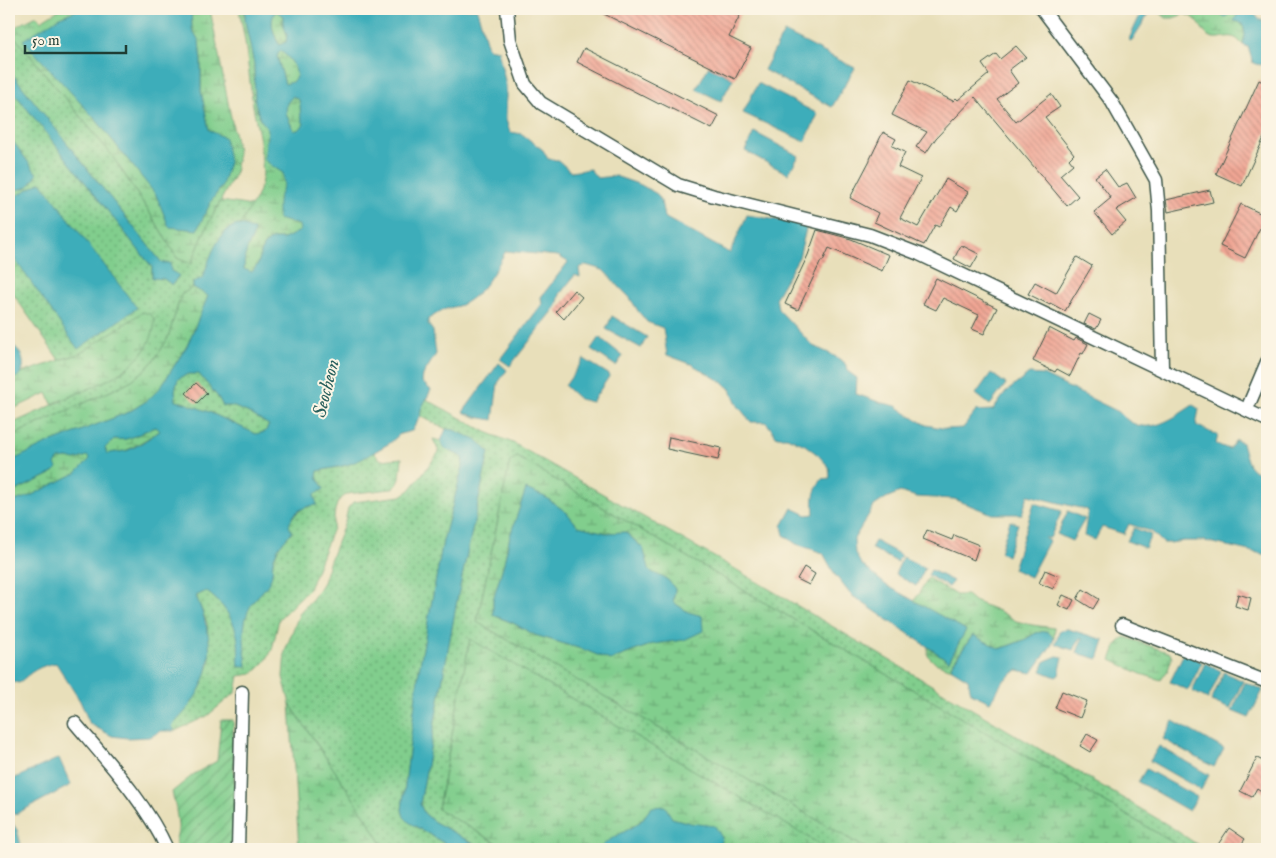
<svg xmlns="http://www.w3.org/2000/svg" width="1276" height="858" font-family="'IM FELL English',serif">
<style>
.grass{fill:url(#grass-dots);stroke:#508660}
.wetland{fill:url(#wetland-marsh);stroke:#508660;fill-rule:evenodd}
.garden{fill:url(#garden-furrows);stroke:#508660}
.water{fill:#3eadba;stroke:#2e7577;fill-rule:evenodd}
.building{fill:url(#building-back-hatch)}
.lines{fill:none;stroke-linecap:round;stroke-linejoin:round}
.minor-casing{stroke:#3d5548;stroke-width:15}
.minor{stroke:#fff;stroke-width:12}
.labels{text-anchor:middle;stroke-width:4;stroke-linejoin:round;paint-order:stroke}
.water-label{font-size:19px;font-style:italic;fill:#285f5c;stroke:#fcf5e5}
</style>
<defs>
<pattern id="grass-dots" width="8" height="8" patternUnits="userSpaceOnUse" patternTransform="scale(1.25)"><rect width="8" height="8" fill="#81ce8d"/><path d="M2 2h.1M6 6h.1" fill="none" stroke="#69a874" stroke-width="1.8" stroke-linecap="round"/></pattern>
<pattern id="wetland-marsh" width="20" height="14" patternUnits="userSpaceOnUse" patternTransform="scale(1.25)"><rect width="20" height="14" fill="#81ce8d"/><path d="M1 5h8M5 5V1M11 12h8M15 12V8" fill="none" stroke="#69a874"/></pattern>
<pattern id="garden-furrows" width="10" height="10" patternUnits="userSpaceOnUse" patternTransform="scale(1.25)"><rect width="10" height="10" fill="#81ce8d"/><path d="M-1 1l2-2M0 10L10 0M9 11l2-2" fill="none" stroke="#69a874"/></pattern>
<pattern id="building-back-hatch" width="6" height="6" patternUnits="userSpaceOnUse" patternTransform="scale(1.25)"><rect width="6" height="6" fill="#f1a694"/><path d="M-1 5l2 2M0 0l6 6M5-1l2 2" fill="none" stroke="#c3887a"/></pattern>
</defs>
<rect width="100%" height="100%" fill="#fcf5e5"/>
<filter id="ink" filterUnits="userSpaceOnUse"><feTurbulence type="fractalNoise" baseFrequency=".02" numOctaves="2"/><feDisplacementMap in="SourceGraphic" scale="10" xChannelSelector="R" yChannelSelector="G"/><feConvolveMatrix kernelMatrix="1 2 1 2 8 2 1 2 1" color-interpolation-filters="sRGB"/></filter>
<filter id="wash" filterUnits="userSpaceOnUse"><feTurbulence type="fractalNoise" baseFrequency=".0096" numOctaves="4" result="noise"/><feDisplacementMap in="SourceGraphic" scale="20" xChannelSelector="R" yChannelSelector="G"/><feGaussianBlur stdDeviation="1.12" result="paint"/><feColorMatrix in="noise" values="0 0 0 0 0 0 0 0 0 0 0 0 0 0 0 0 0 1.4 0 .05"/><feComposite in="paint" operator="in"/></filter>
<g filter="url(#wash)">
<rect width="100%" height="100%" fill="#e8dfba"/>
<g class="grass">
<path d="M9,30L111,154L157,224L177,258L191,264L208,224L221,201L252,206L240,225C236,226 232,226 229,229C217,237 207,265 203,278L193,282V287L181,295L168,338L155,359L145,370L132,380L113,390L9,437V425L107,380L128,368L79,354L59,360L9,288V190L37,174L9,136V86L152,267V278L164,279L172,285L179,275L170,271V263H162L9,70Z"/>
<polygon points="188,374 199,374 218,397 223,406 232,406 247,412 269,425 265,432 256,434 209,412 185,403 176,401 175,390 178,379"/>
<polygon points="426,399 486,432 513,443 737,570 1168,825 1204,849 1184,849 517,457 510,461 477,622 867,849 828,849 470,639 438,809 507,849 483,849 433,821 424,813 420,804 457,600 489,452 454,430 446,429 420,416 421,409"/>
<polygon points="433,439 441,441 444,448 462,457 463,466 443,541 419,670 402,810 410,823 454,849 385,849 367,819 290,704 283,677 285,651 300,612 313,598 323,582 329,563 345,522 348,508 353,502 401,496 410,490 439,452"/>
<path d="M374,452L381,460L402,458L400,479L397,485L391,489L347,494L338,501L335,510L333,528L309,589L279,619L272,650L265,662L258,669L252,674L239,676L236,692L207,716L175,731L172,726L189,706L201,687L210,662L207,623L196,596L206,591C222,603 235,619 238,639C239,648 238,658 239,667L247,666L243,635L247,610L272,574L273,562L279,546L284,540L291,518L306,506L314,495L318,471L347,465Z"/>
</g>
<g class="wetland">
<polygon points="60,9 80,9 60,17 97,121 157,195 169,227 212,200 222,186 209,130 201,91 201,62 199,41 192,29 191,9 210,9 228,102 238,152 235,174 208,224 191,264 177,258 157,224 111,154 9,30 37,16 41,21"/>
<path d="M239,9H245V21L254,64L255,102L260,119L269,128L271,165L283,173L284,184L278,202L300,225L301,231L284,239H272L263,246L258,264L252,273L244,269C244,261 245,253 248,245C252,239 254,237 254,230L240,225L256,198L261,185L263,174L260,141L253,106L245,41Z"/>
<path d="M1156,9H1219V13H1239L1234,21L1239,22L1243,25L1245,34L1243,45C1241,43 1239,41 1237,39C1229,33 1219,41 1210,37C1204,35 1201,24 1195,19C1192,17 1188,15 1184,14L1173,18H1166Z"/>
<path d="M276,11L283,16V23L287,34L286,43L279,45C274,33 268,21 276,11Z"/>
<path d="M280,51C290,57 295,65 297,76L292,83L285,84L277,56Z"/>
<path d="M293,96L299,100C302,110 298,113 304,124L300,129L294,131L286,114L287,102Z"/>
<polygon points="193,287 209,296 187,346 160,388 148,400 129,412 45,445 9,462 9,437 113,390 132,380 145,370 155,359 168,338 181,295"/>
<path d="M143,312L150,314L155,320C152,370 91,387 52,404L47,393L9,411V380L14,379L21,373L79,354Z"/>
<path d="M155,427L160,431C150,436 141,443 131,448C123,453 115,451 107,454L105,448L114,439C131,442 139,432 155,427Z"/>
<polygon points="87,456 90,459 76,473 30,496 9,503 9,494 51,474 55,464 59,459 68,458 75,460"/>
<path d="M517,457L1184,849H867L477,622L510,461ZM526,490L545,497L566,512L578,526L606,533L626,532L643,548L649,571L668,580L675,589L673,602L688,612L702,616L684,640L653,644L610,660L585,650L535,635L513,623L493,615V600L504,563L510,536Z"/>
<polygon points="928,578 956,595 967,595 974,601 1001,612 1016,621 1032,625 1055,628 1054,638 1046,631 1036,633 1024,640 999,649 973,635 951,665 952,669 935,663 928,656 928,647 949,661 966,630 914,601"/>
<polygon points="1125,637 1170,653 1172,658 1168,670 1161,680 1141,674 1111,660 1117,644"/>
<polygon points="470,639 828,849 718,849 722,838 690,823 672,818 652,807 642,820 599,849 507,849 438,809"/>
<polygon points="290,704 367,819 385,849 299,849"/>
</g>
<path class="garden" d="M221,720H233L235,820L234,849H177C173,839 179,835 178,825C177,814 175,803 172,792L194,774L217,761Z"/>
<g class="water">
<polygon points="80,9 191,9 192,29 199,41 201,62 201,91 209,130 225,138 229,162 222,186 212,200 197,230 169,227 156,195 97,121 23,40 60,17"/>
<path d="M245,9H477L488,48L498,50L506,85V120L510,132L522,134L543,150L548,159L558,160L571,172L590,169L597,178L615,176L641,185L657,194L661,201L664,217L730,253L747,215L807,225L799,257L776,297L778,309L813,346L831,354L844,362L850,373L857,378L856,394L879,402L896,406L912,417L926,425L947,429L963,428L976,411L993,410L1006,392L1029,374L1043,375L1119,412C1143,440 1169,421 1193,405L1199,409L1196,425L1212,433L1218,434L1216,444L1229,449L1236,440L1242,443C1248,462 1246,470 1267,476V555L1205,541H1184L1170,543H1163L1152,532L1129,524L1124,534L1102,527L1095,540L1084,536L1088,510L1028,495L1022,514H992L954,499L917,497L900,492L886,498L874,506L854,539L855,553L861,564L886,585L966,630L949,661L851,595L835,575L823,553L796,544L784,535L782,526L792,508L807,515L814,514C813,499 813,491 822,479L830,478L829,467L818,455L805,445L787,437H777L766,422H751L738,406L731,390L722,382L691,364L667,355L663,328L647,322L638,311L630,298L603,270L586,265L579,268L580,277L575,275L560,294L557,306L510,366L500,359L542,304L541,297L568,262L558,256L506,251C494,271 484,294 461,305C456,307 451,307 446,309C440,311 434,316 428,319V324L433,331L436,354L423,375L422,382L431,390L421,409L420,416L412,431L400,434L390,443L362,459L347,465L318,471L317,477L324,489L314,495L317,505C303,506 292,512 289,526L292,532C283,541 276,549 273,561C272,568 273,574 270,580C267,588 258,595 253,602C240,621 244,644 247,666L239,667C238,658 239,649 238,640C235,619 222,603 206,591L196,596C213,637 217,667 190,705C185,713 178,719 172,726L175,731H161L150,737L127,738L112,736L90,724L80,701L56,663C39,666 32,671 19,683L9,681V503L30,496L76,473L90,459L87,456L75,460L68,458L59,459L55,464L57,468L51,474L9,494V462L44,445L129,412L148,400L160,388L187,346L208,296L193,287V282L203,278C208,262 219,226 239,225C244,225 249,228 254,230C254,239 250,241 247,249C245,256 244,262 244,269L252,272L258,264L263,246L272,239H284L300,231L299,225L278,219V201L284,184L283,173L271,165L264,159L268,129L260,119L255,102L254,64L245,21ZM276,11L283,16V23L287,35L286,42L279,45C274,34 268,21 276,11ZM280,51C290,57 295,65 297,76L292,82L285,84L277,56ZM293,96L299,100C302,110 298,113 304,124L300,129L294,131L286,114L287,103ZM188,374H199L218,397L223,406H232L247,412L269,425L265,432L256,434L209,412L185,403L176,401L175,390L178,379ZM155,427L160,431C150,437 141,444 131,449C123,453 115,451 107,454L105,448L114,439C131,442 139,432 155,427Z"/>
<polygon points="1143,9 1152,9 1132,40 1130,41 1129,39"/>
<path d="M1219,9H1250L1259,19L1267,23V62C1263,66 1258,65 1253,63L1248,47L1243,45L1245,34L1243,25L1239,22L1234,21L1238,13H1231L1225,17L1219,13Z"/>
<polygon points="784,32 855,68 832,107 764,70"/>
<polygon points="709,66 733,79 721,101 696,89"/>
<polygon points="9,70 162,263 170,263 171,271 179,275 172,285 164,279 152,278 152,267 9,86"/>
<polygon points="758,83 818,114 805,142 743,113"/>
<polygon points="754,132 799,156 788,174 745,151"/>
<path d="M9,136L37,174C34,180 30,187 22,189C17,190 14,188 9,190Z"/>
<polygon points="41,182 137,308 78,349 9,251 9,200"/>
<polygon points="612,316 647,337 641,348 606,329"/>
<polygon points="599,337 623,356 616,366 591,349"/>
<path d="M9,343C20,347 28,365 20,374C17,378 13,379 9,380Z"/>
<polygon points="584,359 610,375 592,402 579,399 565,386"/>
<polygon points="499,363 507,370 498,383 493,420 476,417 463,412"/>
<polygon points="991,373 1006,384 990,405 976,394"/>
<polygon points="446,429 454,430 478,441 489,452 457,600 420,804 424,813 433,821 483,849 454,849 410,823 404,817 402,810 419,670 443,541 463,466 462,457 444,448 441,441"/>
<polygon points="526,489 545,497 566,512 578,526 606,533 625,532 643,548 650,571 668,580 675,589 673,602 688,612 702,616 703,631 684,640 653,644 610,660 585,650 535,635 513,623 493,615 493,600 504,563 510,536"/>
<polygon points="1034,503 1062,511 1050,538 1045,538 1045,539 1049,541 1030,577 1013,569"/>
<polygon points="1068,511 1085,519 1072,541 1057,534"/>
<polygon points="1010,521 1018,524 1007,556 1000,552"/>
<polygon points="1134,528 1151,535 1145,548 1127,541"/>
<polygon points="875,541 901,555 897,562 871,548"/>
<polygon points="903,557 925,568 916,586 895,574"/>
<polygon points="931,570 953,581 948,587 928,575"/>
<polygon points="1068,629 1104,640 1098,659 1077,653 1082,638 1079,639 1073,650 1055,644 1060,630"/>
<polygon points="1047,631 1054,638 1051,646 1032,673 1017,670 1003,681 990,702 971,693 968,679 952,669 951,666 973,635 1000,649 1024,640 1036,633"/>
<polygon points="1184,653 1202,662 1188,690 1170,682"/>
<polygon points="1057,656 1063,657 1059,675 1056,677 1041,671 1045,661"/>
<polygon points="1205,663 1221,671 1208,699 1192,691"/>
<polygon points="1224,672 1243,681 1230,709 1211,701"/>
<polygon points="1245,682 1263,690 1249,718 1232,711"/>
<polygon points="1173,721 1224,749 1214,767 1163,739"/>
<polygon points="1159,746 1209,775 1201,790 1150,761"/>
<polygon points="59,758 71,785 14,815 9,804 9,781"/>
<polygon points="1146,769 1197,797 1189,811 1138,782"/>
<path d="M665,806L672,818L690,823L715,826L722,838L718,849H599C610,836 629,832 642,820C645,816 648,811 652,807Z"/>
<polygon points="9,818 17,830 22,849 9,849"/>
</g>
<g id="blocks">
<g class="building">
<polygon points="594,9 743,9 729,37 751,48 735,79"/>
<polygon points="1016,46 1026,57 1009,70 1018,83 997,99 1016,122 1051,94 1060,107 1045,117 1074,154 1069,159 1073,164 1060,175 1078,196 1067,206 975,97 936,138 926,153 916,147 927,132 892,115 910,80 953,101 956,98 958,100 989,74 982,64 996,54 1000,59"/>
<polygon points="584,48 719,116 712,129 660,103 659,104 577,62"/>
<polygon points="1259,80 1267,84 1267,131 1242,186 1216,174"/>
<polygon points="883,132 896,139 892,146 905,152 898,167 921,178 900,218 918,227 946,179 968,192 957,211 951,207 939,227 935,225 924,245 874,222 878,213 850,198 870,160 870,159"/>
<polygon points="1105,169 1118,187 1127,183 1136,198 1116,210 1126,222 1112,234 1094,212 1111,198 1095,177"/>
<polygon points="1210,190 1213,202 1168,212 1166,200"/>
<polygon points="1241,204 1266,216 1245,258 1220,246"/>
<polygon points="817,230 851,239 889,255 882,271 829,248 823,261 821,261 798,310 785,304 808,255"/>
<polygon points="961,245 979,254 971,268 954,259"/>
<polygon points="1077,257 1092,266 1065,311 1050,303 1050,305 1028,294 1035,282 1056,293"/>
<polygon points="936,278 997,308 984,334 972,329 979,315 943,298 936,310 923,304"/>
<polygon points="574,290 582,297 564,319 556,311"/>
<polygon points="1089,314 1101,320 1096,329 1084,324"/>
<polygon points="1049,328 1074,341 1076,338 1088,344 1083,354 1081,353 1070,376 1057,369 1055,372 1033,361"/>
<polygon points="196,383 207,393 197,403 186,393"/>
<polygon points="669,437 721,448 718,460 667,449"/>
<polygon points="927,530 952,540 954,535 979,545 974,560 923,539"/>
<polygon points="804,567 815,574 809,585 797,579"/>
<polygon points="1045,570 1059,576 1053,589 1039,583"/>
<polygon points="1083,589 1099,599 1093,609 1077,599"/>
<polygon points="1238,594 1251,598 1248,610 1235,606"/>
<polygon points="1063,595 1074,600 1069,610 1058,605"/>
<polygon points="1062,691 1087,701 1080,718 1055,708"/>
<polygon points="1087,734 1098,740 1090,752 1080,746"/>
<polygon points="1257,758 1267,763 1267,795 1257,788 1252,797 1240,791"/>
<polygon points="1229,828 1245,839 1238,849 1215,849"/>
</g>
</g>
</g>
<g filter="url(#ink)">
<use href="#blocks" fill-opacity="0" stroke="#3d5548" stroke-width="1"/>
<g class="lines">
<g class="minor-casing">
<g id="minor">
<polyline points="507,9 510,40 525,84 541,103 678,185 714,196 870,235 919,254 1267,420"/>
<polyline points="1042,9 1112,102 1156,180 1159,211 1162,369"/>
<polyline points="1247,409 1267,362"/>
<polyline points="1122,625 1267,682"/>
<path d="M75,723C107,761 147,804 167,849"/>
<polyline points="238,849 242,692"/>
</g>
</g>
<use href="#minor" class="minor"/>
</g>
</g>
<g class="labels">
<g class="water-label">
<text transform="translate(325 388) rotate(-76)" y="7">Seocheon</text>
</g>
</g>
<rect width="1276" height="858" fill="none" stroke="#fcf5e5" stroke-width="30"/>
<path d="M25 45v8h101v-8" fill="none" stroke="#1f3d34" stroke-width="2.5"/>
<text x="32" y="45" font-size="15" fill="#1f3d34" stroke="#fcf5e5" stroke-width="4" paint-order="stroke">50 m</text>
</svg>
